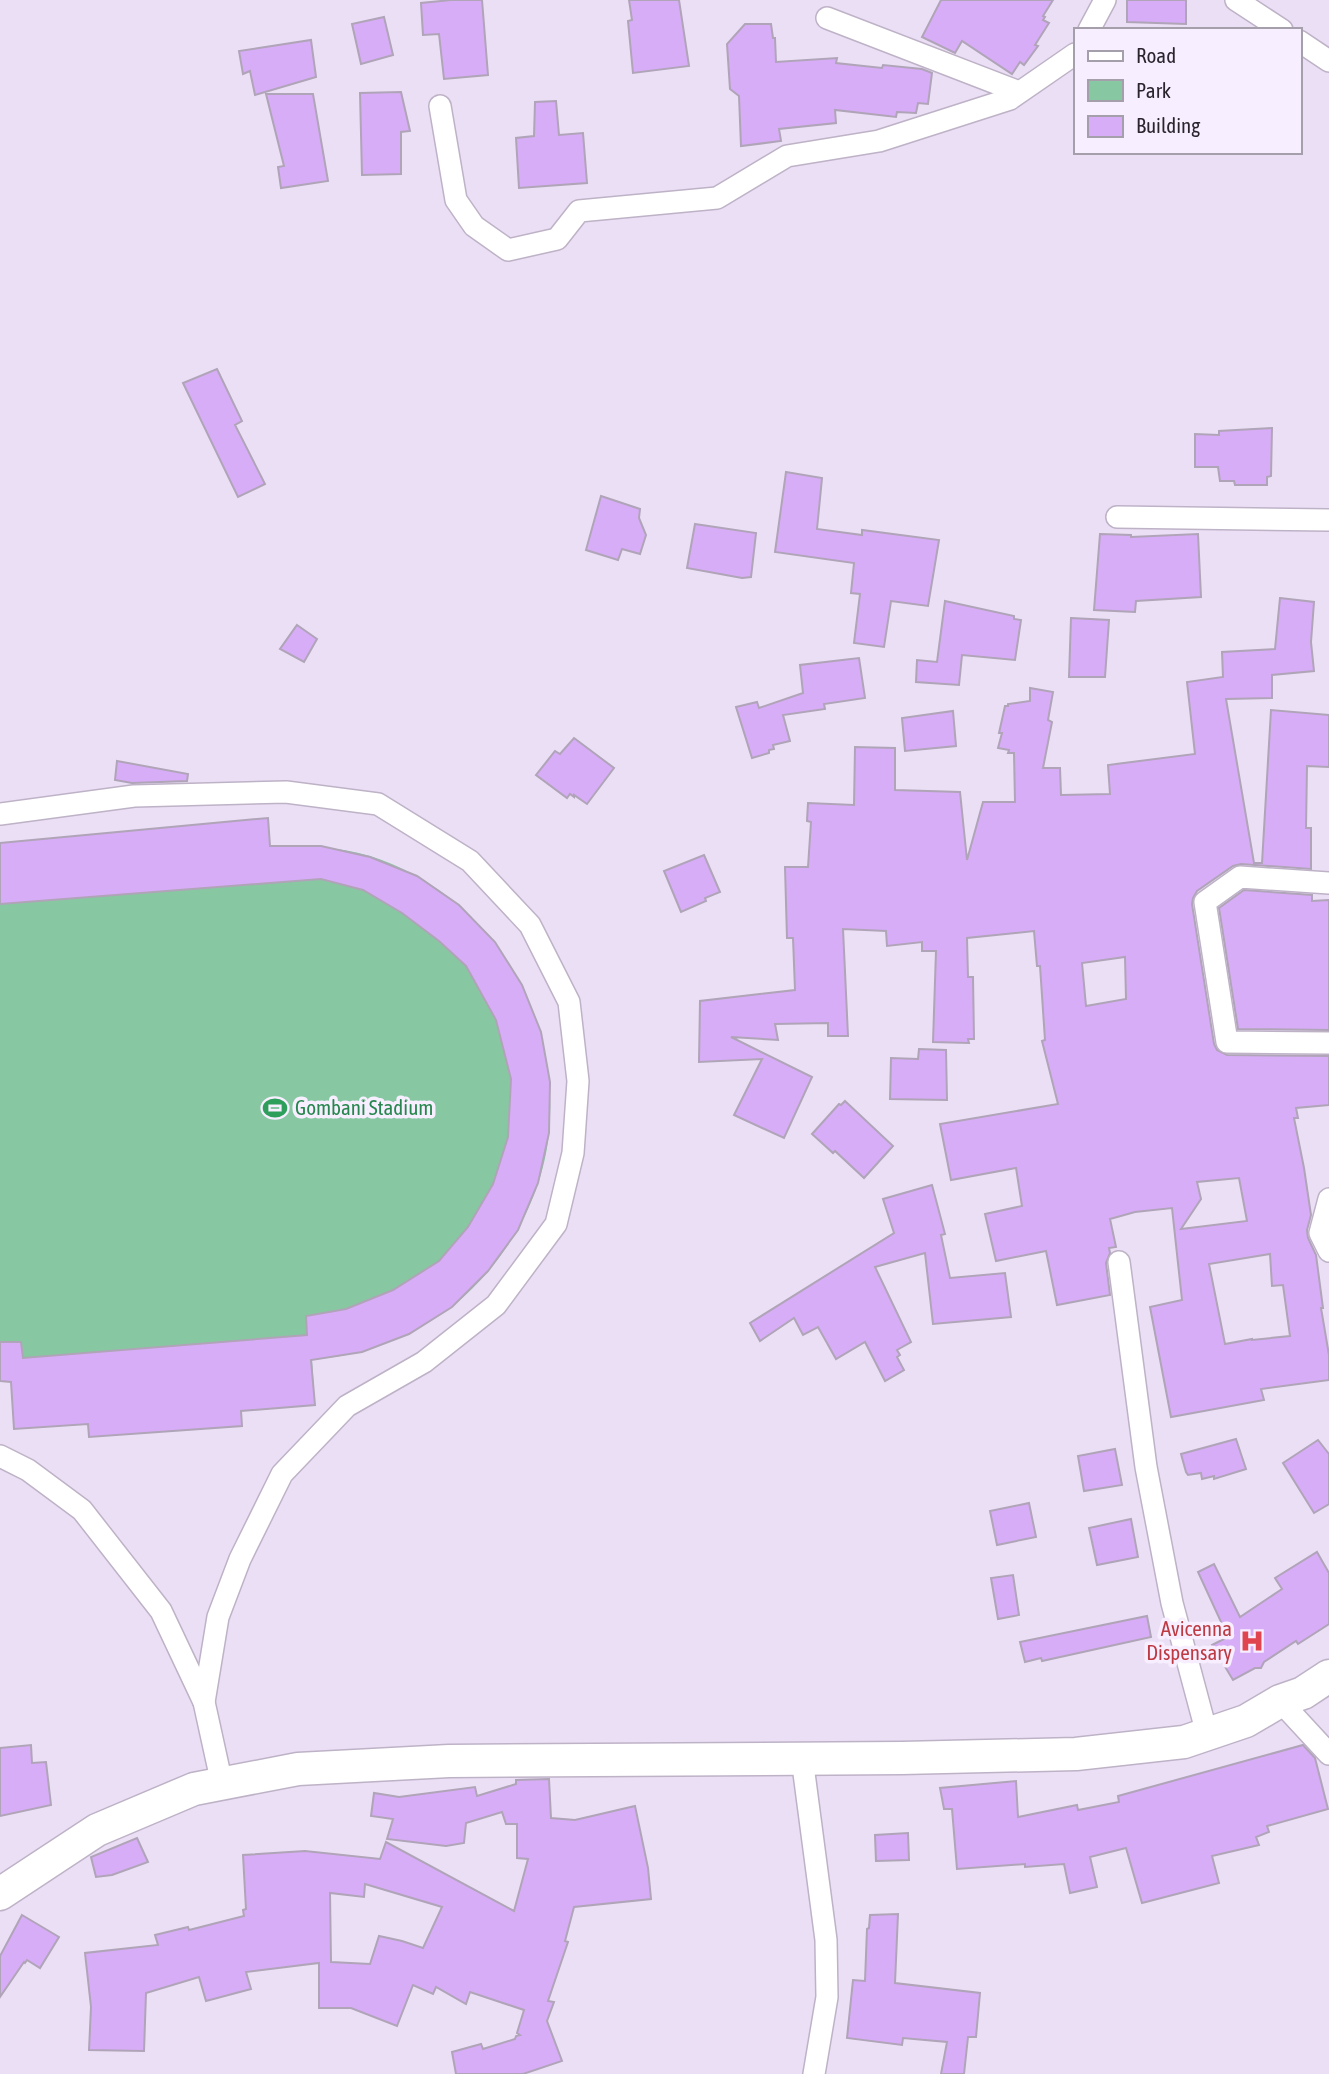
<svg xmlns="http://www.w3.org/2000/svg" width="1329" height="2074" font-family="'Asap Condensed',sans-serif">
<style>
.green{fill:#87c8a2}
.building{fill:#d8adf7;stroke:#b0a4b8;stroke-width:2;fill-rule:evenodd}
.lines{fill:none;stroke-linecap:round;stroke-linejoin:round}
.street-casing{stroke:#beb2c7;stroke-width:24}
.secondary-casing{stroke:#beb2c7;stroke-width:35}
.street{stroke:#fff;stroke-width:21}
.secondary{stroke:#fff;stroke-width:32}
.labels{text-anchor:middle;stroke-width:7;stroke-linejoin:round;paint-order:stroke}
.leisure-label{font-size:21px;fill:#27864d;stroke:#f7eeff;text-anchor:start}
.health-label{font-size:21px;fill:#be3a42;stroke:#f7eeff;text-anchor:end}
</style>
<rect width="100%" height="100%" fill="#ebdff5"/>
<path class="green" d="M268,818L270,846C304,846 337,846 370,856C487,893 561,1011 549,1132C543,1199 505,1263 454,1305C442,1315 425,1320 411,1327C395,1335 377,1348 359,1352C344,1356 327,1358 312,1360L315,1405L241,1411L242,1426L89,1437L88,1424L14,1429L11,1382L0,1381V843Z"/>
<g class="building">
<polygon points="451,0 482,0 488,75 444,79 439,34 423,35 421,3"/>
<polygon points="629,0 679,0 689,66 633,73 628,21 632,20"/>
<polygon points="941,0 1053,0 1043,16 1045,17 1043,20 1049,23 1035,45 1038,46 1024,65 1020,62 1012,74 962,41 955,53 922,37"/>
<polygon points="1127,0 1186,0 1186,24 1127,22"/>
<polygon points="384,17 393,55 361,64 352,24"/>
<polygon points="745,24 771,24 773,38 775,38 776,62 837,58 836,63 882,68 883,65 922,69 932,73 928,104 918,103 916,113 897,112 896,117 835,110 836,123 779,129 781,141 741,146 739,96 730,89 727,44"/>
<polygon points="311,40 316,77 255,95 250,71 243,74 239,51"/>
<polygon points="401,92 410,131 401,132 401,174 362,175 360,93"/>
<polygon points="266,94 313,94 328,181 281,188 278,167 284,166"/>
<polygon points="556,101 559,135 583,133 587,183 519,188 516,138 534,136 535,102"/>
<polygon points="217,369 242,421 235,425 265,484 238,497 183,383"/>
<polygon points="1272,428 1271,476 1267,477 1267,485 1235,485 1234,481 1220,481 1218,467 1195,467 1195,434 1219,435 1219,431"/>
<polygon points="786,472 822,478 817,529 862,535 862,530 939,540 928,606 891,601 884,647 854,643 860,594 851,593 854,563 775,552"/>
<polygon points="601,496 640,509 639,518 646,535 640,554 622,549 618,560 586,550"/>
<polygon points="695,524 756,533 751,577 742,578 687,568"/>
<polygon points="1100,534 1131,535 1131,537 1198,534 1201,597 1136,601 1135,612 1094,610"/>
<path d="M1280,598L1314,602L1311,642L1314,671L1272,675V698L1226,699L1254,863H1262L1271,710L1329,715V767L1307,766L1306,828H1311V869L1241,864L1233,866L1197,891L1193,898L1192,904L1214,1044L1217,1050L1227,1055L1329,1056V1105L1296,1108L1298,1118H1294L1304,1168L1311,1215L1307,1230L1308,1238L1316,1255L1323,1308H1321L1329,1355V1380L1261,1389L1264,1400L1171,1417L1150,1307L1182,1300L1172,1208L1135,1212L1110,1219L1116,1247L1109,1248L1110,1253L1106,1263L1110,1295L1057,1305L1046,1251L996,1261L985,1214L1022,1206L1016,1168L951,1180L940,1124L1058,1104L1042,1041L1045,1040L1040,966H1037L1034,931L967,938L968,977H973L974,1039H968L969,1043L933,1042L936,951H922V942L887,946L886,931L843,929L848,1036H828V1023L775,1024L778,1040L731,1037L812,1077L784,1138L734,1115L762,1059L699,1062L700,1001L795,990L793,938H787L785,867H808L811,822L807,821L808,803L854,805L855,747L895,748V790L960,792L967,860L983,802H1015L1014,753H1008L1009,750L998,748L1002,733H999L1005,706H1008V704L1030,701V688L1053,692L1048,720L1052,722L1043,768H1060L1061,795L1110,794L1108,765L1195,754L1187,682L1223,677L1222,652L1275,649ZM1125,957L1126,999L1086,1006L1082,963ZM1239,1178L1247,1221L1181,1229L1201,1199L1197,1182ZM1270,1254L1272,1286L1283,1285L1290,1336L1252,1340V1339L1225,1344L1209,1264Z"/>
<polygon points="945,601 1014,616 1014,619 1021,620 1015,660 962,655 959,685 916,682 917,660 937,662"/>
<polygon points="1071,618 1109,620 1105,677 1069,677"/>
<polygon points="297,625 317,639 304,662 280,649"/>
<polygon points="859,658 865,698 824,704 825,709 783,715 790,741 773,745 774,749 769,750 769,753 752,758 736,707 757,702 759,708 803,693 800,665"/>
<polygon points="953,711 956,746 905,751 902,718"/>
<polygon points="574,738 614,768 587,804 574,795 574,797 570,794 567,798 536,775 555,751 560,754"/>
<polygon points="117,761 188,774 187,781 132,783 115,780"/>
<polygon points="268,818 270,846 321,846 370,857 417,876 459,905 495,942 522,985 541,1032 550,1082 549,1133 538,1183 518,1230 488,1271 452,1307 409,1334 362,1352 311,1360 315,1405 241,1411 242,1426 89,1437 88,1424 14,1429 11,1382 0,1381 0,1342 21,1342 23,1358 307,1335 306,1316 346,1309 393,1290 439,1261 468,1227 493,1184 508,1137 511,1079 496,1020 466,966 439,941 402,913 363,890 321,879 0,904 0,843"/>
<polygon points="704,855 720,892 705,898 706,901 681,912 664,871"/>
<polygon points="1244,890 1312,895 1312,901 1329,900 1329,1030 1238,1029 1219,908"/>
<polygon points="919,1049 946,1050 947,1100 890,1099 891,1058 918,1059"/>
<polygon points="845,1101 893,1146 864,1178 835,1151 833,1153 812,1134 839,1104 841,1105"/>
<polygon points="932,1185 945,1234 941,1235 950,1278 1005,1273 1011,1317 933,1324 925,1253 875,1267 911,1342 897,1350 900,1355 897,1357 904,1370 885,1381 865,1342 836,1359 818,1327 803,1335 794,1318 760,1341 750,1323 894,1233 883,1199"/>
<polygon points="1236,1439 1246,1469 1214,1479 1214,1476 1202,1479 1201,1473 1188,1475 1186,1472 1181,1454"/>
<polygon points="1318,1440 1329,1454 1329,1504 1314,1513 1283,1463"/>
<polygon points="1115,1449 1122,1485 1084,1491 1078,1456"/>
<polygon points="1029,1503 1036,1537 997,1545 990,1511"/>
<polygon points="1131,1519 1138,1557 1097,1565 1089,1528"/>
<polygon points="1317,1552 1329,1573 1329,1624 1298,1644 1296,1641 1264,1662 1261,1668 1255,1668 1233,1680 1212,1645 1228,1637 1198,1572 1214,1564 1240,1617 1282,1589 1275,1578"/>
<polygon points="1013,1575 1019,1615 998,1619 991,1578"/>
<polygon points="1147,1616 1151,1637 1042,1661 1041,1658 1025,1662 1020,1642"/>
<polygon points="31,1745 32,1763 46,1762 51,1805 0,1816 0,1748"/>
<polygon points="1303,1745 1315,1758 1328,1809 1267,1826 1269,1832 1256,1837 1259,1845 1212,1856 1219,1883 1142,1903 1126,1848 1090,1857 1097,1887 1070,1893 1064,1864 1025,1867 1025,1864 957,1869 952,1809 944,1809 940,1788 1016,1781 1018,1817 1077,1805 1078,1810 1119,1802 1118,1796"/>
<path d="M549,1779L551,1818L575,1820L635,1806L648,1868L651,1899L574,1907L565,1941L568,1942L548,2001L554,2002L547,2021L562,2061L523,2074H456L452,2052L481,2044L483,2049L515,2039L516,2036L520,2035L517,2033L524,2010L470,1992L466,2004L436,1987L433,1994L413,1985L397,2026L351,2008H319V1963L246,1972L251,1989L206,2001L199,1977L146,1993L144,2051L89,2050L91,2007L85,1953L158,1945L155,1935L188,1927L189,1930L244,1916L243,1910L246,1909L243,1855L305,1851L380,1859L386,1842L514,1911L528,1859L517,1858V1824H506L502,1812L466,1823L464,1843L446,1846L387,1839L393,1819L371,1816L374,1793L399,1797L475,1787L477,1796L516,1784V1780ZM365,1884L442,1907L423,1948L402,1941L379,1936L370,1964L331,1962L330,1893L364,1897Z"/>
<polygon points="908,1833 909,1860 876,1861 875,1835"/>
<polygon points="137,1838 148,1862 112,1875 96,1877 91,1857"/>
<polygon points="898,1914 895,1983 980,1993 976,2037 968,2037 964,2074 941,2074 947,2042 903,2038 902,2045 847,2038 853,1980 865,1981 867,1929 869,1928 870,1915"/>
<polygon points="22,1915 59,1937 40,1968 27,1960 25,1963 24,1962 0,1997 0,1956"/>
</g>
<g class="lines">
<g class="street-casing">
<g id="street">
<polyline points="1236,0 1282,30"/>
<polyline points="827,18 1019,92"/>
<polyline points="1089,30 1105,0"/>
<polyline points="1299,41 1329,61"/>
<polyline points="440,106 456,200 474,226 508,250 557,239 579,211 717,198 787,156 879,141 1010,99 1075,54"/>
<polyline points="1117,517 1329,520"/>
<polyline points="0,814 134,796 286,792 378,804 470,861 530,925 569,1002 578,1081 573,1153 556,1224 496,1305 424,1362 347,1406 282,1474 240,1559 218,1617 204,1702"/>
<polyline points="1329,883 1240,877 1205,902 1227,1042 1329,1043"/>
<polyline points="1329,1199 1320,1233 1329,1251"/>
<polyline points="1119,1262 1146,1467 1172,1603 1207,1734"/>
<polyline points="0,1456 28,1470 82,1510 161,1611 204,1702 222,1784"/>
<polyline points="1280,1701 1329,1754"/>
<polyline points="802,1758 826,1940 827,1997 814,2074"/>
</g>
</g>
<g class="secondary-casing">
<polyline id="secondary" points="0,1894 97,1830 194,1789 298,1769 449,1761 902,1758 1076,1754 1184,1742 1246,1721 1280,1701 1303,1693 1329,1676"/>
</g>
<use href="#street" class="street"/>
<use href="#secondary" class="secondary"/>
</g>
<defs>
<g id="stadium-bare" transform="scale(1.89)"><path d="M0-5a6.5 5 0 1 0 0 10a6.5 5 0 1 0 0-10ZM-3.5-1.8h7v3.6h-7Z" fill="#2e9e5b" stroke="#f7eeff" stroke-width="2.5" paint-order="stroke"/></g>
<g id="hospital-bare" transform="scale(1.89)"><path d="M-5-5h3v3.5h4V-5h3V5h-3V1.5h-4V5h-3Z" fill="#e0444e" stroke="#f7eeff" stroke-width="2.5" paint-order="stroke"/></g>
</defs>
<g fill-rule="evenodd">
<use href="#stadium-bare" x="275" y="1108"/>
<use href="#hospital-bare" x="1252" y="1641"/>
</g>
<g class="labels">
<g class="leisure-label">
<text x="295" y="1115">Gombani Stadium</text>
</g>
<g class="health-label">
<text x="1232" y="1636">Avicenna<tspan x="1232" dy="24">Dispensary</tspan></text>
</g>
</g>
<rect x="1074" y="28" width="228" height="126" fill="#f7eeff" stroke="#a59eab" stroke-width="2"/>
<rect x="1088" y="51" width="35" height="10" fill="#ffffff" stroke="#a59eab" stroke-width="2"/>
<text x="1136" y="63" font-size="21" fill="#2a252d">Road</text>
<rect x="1088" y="80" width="35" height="21" fill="#87c8a2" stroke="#a59eab" stroke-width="2"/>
<text x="1136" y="98" font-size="21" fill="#2a252d">Park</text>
<rect x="1088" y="116" width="35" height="21" fill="#d8adf7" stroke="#a59eab" stroke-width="2"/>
<text x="1136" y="133" font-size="21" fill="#2a252d">Building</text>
</svg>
